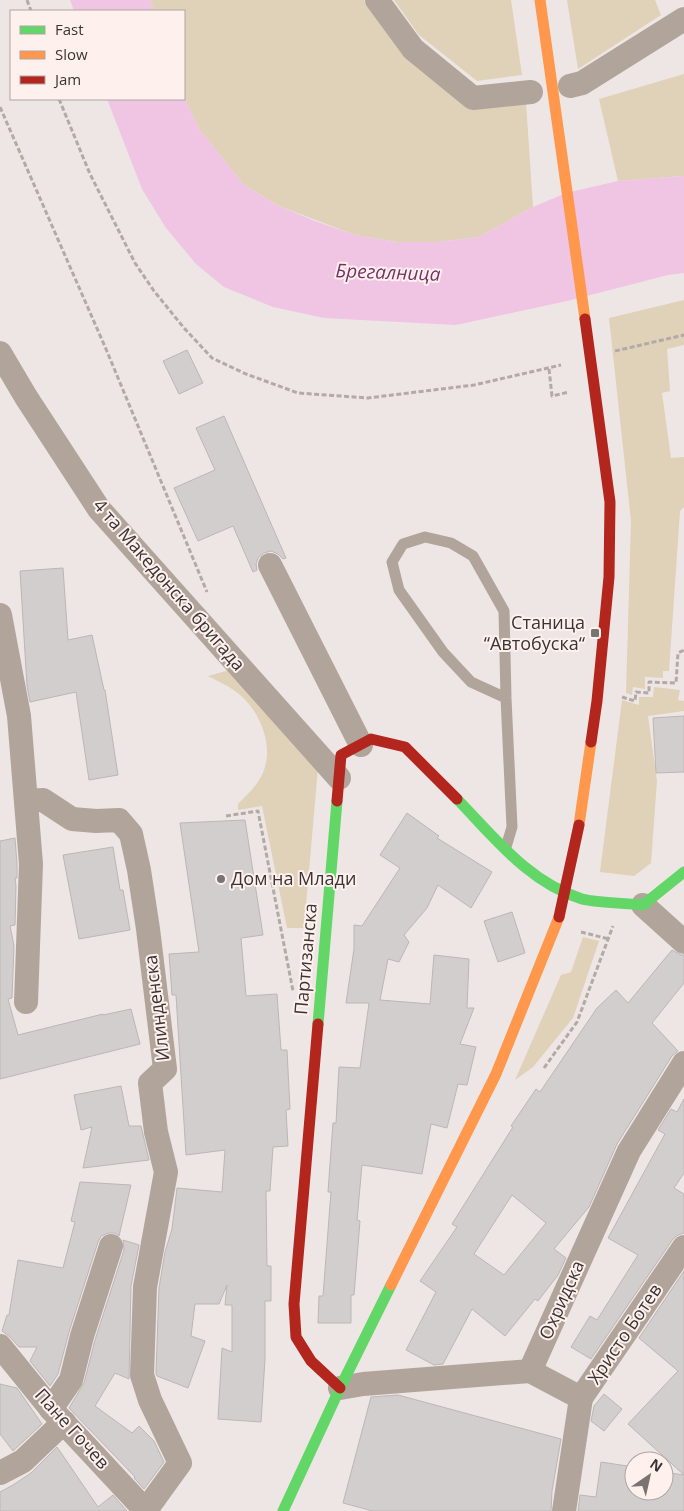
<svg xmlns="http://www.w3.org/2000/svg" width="684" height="1511" font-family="'Open Sans',sans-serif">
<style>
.green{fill:#dfd2b9}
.water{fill:#efc5e3}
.building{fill:#d3cece;stroke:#bcb6b6;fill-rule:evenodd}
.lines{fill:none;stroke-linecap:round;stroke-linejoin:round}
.path{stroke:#b3aaa5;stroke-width:3;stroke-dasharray:5 2.5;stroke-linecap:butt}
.lane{stroke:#b1a59b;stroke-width:11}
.street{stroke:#b1a59b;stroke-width:24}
.fast{stroke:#63d668;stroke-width:11}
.slow{stroke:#ff974d;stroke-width:11}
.jam{stroke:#b3261e;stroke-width:11}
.jam-bridge{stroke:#b3261e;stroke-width:11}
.poi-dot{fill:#797372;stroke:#fef0ed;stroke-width:2}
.labels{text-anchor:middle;stroke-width:4;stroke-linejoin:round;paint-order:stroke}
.street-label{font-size:18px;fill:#3a3534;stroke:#fef0ed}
.poi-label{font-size:18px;fill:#3a3534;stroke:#fef0ed;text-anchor:end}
.water-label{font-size:19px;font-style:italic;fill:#743269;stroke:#fef0ed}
</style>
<rect width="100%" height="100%" fill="#ede6e4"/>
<g class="green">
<polygon points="150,0 364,0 403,54 467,105 526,102 533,207 479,237 437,242 397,242 355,235 279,206 244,185 199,129 184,97 184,11 154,11"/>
<polygon points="394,0 511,0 522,75 477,81 419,35"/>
<polygon points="567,0 655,0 661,15 578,69"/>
<polygon points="684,74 684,176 618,181 599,99"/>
<polygon points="684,300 684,345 667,349 670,391 662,393 671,458 684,457 684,507 680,511 669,671 663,671 663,678 645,677 645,689 633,687 632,695 626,693 631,521 609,318"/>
<path d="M233,669L318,768L304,928H287L262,806L238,810V804C248,794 259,784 264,770C274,743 258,707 235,691C227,685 217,681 208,676Z"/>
<polygon points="654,687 680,690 678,700 684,701 684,711 648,716 657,781 651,863 634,876 600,872 622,700 639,705 639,697 653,697"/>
<polygon points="583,937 599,941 573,1018 533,1067 515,1080 561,975 571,972"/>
</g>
<g class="water">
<polygon points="70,0 150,0 154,11 74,11"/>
<polygon points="184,97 199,129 244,185 279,206 315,221 355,235 397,242 437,242 479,237 533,207 566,193 618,181 684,176 684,273 668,275 567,301 456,325 324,318 273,307 224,287 196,264 166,228 142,189 107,99 184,99"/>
</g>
<g class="building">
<polygon points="187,350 203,383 179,394 163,361"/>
<polygon points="224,416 286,558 283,559 278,554 271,551 264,553 258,558 256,564 257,570 253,572 233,526 198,541 174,488 215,470 196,428"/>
<polygon points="63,568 68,640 92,635 104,690 105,690 118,775 89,780 76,692 30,702 27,686 20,571"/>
<polygon points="684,716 684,772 656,773 653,718"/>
<polygon points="407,813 439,836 437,838 492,872 471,908 438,885 427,908 404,935 409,942 399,962 388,959 380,1000 430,1004 434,955 469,959 467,1008 474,1008 460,1044 476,1047 467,1085 458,1084 447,1128 431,1124 422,1174 362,1165 357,1220 360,1221 354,1295 351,1295 351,1323 318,1323 319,1296 323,1296 331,1192 328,1192 333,1123 336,1123 339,1067 360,1068 369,1003 346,1003 354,949 354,925 362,926 400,868 380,855"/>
<polygon points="245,820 263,935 241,938 246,996 277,994 281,1050 287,1050 290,1109 286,1110 288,1146 273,1147 270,1191 266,1191 267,1266 271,1266 271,1301 265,1301 265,1359 261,1422 218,1419 222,1348 232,1352 232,1305 225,1305 227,1285 219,1304 195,1304 191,1336 205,1341 188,1388 157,1376 156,1373 159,1288 165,1252 172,1229 177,1188 222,1192 225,1150 186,1155 176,995 172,995 169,954 199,952 180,823"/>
<polygon points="15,838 17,864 17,878 15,878 16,886 15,925 10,926 14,946 12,998 8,999 18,1035 103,1014 103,1015 131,1009 140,1044 0,1079 0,841"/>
<polygon points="113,847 120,890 123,890 130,930 79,939 63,855"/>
<polygon points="512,912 525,953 498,962 484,921"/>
<path d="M672,950L681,955H684V983L652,1023L678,1051L672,1056L617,1144L589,1207L554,1249L566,1258L558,1275L538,1301L535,1299L505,1336L472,1309L443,1364L434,1365L406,1350L436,1292L420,1281L457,1227L452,1224L513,1127L511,1126L536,1089L540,1092L597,1008L616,990L628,1003ZM512,1195L546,1223L504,1275L474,1254Z"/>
<polygon points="121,1086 129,1126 141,1126 149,1160 83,1168 92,1127 81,1130 74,1095"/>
<polygon points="684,1099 684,1173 674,1188 684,1194 684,1233 678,1235 673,1239 591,1359 571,1347 590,1316 597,1320 638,1255 608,1238 665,1134 658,1130 671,1109 677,1112"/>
<polygon points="80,1182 131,1185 119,1236 115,1233 108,1233 101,1236 98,1242 69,1332 58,1374 50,1386 30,1361 37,1347 19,1347 10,1337 2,1331 7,1315 9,1315 18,1260 63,1268 75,1222 71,1221"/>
<polygon points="123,1240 139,1245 131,1286 129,1379 115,1373 95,1406 132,1433 139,1426 154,1441 164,1462 144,1489 134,1478 135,1477 69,1408 84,1383 95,1340 124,1250"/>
<polygon points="684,1271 684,1511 578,1511 580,1495 596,1497 601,1462 634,1467 634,1491 664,1491 664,1472 684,1475 628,1424 678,1371 639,1338"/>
<polygon points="0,1384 17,1388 42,1424 13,1451 0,1434"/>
<polygon points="604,1394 622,1409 604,1431 591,1421 594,1406"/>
<polygon points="398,1395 561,1439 552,1491 551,1511 373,1511 343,1503 371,1397"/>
<polygon points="57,1447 98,1507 113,1495 127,1511 0,1511 0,1492 13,1485 31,1473"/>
</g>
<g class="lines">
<g class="path">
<polyline points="27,0 31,11"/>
<polyline points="59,99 90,174 135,263 154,291 184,328 212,358 246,374 298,393 368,398 474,385 561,365"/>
<polyline points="0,107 106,349 207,592"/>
<polyline points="615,351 684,335"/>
<polyline points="549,369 552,396 569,392"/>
<polyline points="622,697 635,701 636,692 649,693 649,682 676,683 678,653 684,650"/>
<polyline points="226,816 258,811 293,991"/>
<polyline points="581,932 609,939"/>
<polyline points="544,1068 577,1022 613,926"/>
</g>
<polyline class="lane" points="506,698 471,682 443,652 399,590 392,562 403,544 425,537 451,543 473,556 504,611 506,698 512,827 506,847"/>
<g class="street">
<polyline points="377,0 413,49 473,98 531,92"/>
<polyline points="570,86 582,83 684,19"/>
<polyline points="0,353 26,397 99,509 339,778"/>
<polyline points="270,565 361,745"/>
<polyline points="0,615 19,716 31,864 26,1002"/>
<polyline points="26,801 43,800 72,819 96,821 119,820 131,834 139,870 148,929 165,1069 150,1083 156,1132 166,1172 145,1287 142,1375 150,1400 180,1463 146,1510"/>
<polyline points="643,905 684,942"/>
<polyline points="0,1346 51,1409 146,1511"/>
<polyline points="530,1371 581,1398 684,1247"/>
<polyline points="340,1388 363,1384 530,1371 629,1151 684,1063"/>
<polyline points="51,1409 71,1380 82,1336 111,1246"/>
<polyline points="0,1473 23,1461 64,1422"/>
<polyline points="564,1511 581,1398"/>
</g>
<g class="fast">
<path d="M457,799C494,837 529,883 582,899C598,903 625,903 643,905L684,872"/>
<polyline points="318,1024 337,801"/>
<polyline points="283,1511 340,1388 391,1285"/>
</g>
<g class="slow">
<polyline points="540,0 585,319"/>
<polyline points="579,825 591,742"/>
<polyline points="391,1285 496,1074 559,917"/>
</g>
<g class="jam">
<polyline points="585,319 610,502 609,577 597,701 591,742"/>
<polyline points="337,801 341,755 371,739 405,747 457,799"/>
<polyline points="318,1024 294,1304 296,1337 311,1361 340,1388"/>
</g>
<polyline class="jam-bridge" points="559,917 579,825"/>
</g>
<g class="poi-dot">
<rect x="590" y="628" width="10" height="10" rx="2.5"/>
<circle cx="221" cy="879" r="5"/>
</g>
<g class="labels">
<g class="street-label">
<text transform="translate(169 585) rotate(49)" y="6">4 та Македонска бригада</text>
<text transform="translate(306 959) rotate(-85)" y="6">Партизанска</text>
<text transform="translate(157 1008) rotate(-97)" y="6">Илинденска</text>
<text transform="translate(562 1300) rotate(-66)" y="6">Охридска</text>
<text transform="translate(625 1334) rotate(-56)" y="6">Христо Ботев</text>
<text transform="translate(72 1429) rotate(48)" y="6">Пане Гочев</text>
</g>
<g class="poi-label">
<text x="585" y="629">Станица<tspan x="585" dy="21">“Автобуска“</tspan></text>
<text x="231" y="885" text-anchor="start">Дом на Млади</text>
</g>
<g class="water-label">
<text transform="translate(388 272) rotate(2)" y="7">Брегалница</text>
</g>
</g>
<rect x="10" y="10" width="175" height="90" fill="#fef0ed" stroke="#b0a5a3"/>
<rect x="20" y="26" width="25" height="8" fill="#63d668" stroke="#b0a5a3"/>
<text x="55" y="35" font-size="15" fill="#3a3534">Fast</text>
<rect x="20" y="51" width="25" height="8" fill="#ff974d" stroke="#b0a5a3"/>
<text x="55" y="60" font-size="15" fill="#3a3534">Slow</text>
<rect x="20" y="76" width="25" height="8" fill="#b3261e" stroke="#b0a5a3"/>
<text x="55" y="85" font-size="15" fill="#3a3534">Jam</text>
<g transform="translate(649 1476) rotate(34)"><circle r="24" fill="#fef0ed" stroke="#b0a5a3"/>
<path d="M0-4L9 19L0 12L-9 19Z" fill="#797372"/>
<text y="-8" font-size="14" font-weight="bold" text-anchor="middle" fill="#3a3534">N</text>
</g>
</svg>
